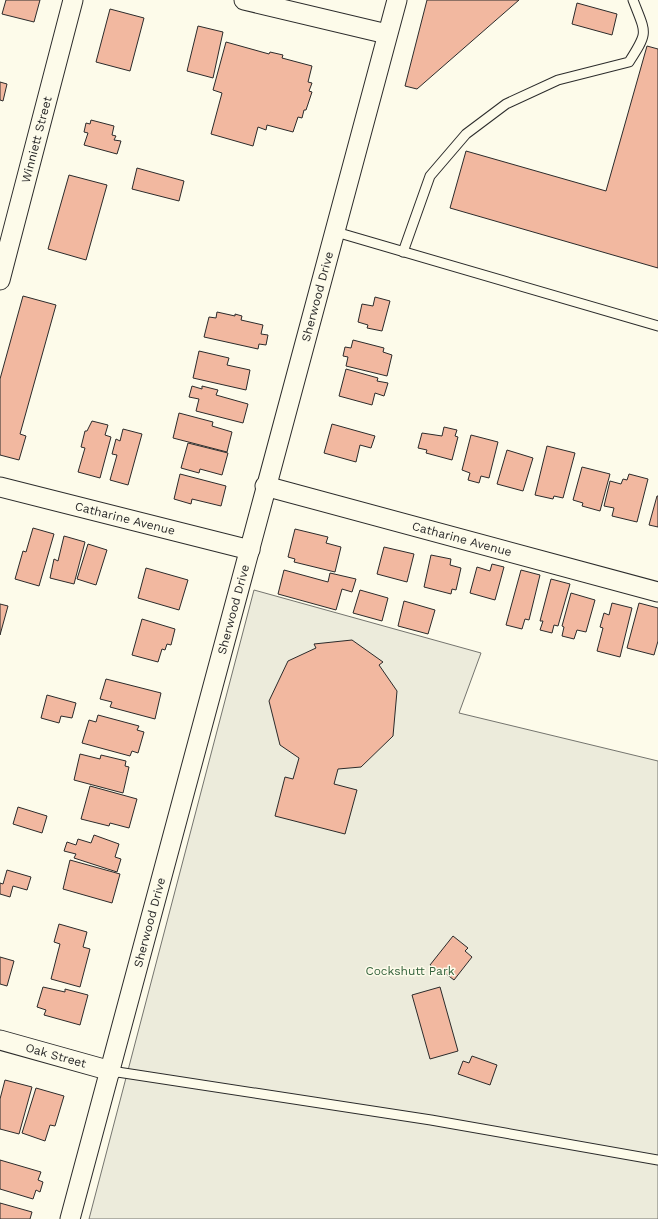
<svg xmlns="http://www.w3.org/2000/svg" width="658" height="1219" font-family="'Work Sans',sans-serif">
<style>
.green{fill:#ecebdb;stroke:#74746e}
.building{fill:#f2b8a0;stroke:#2b2b2b}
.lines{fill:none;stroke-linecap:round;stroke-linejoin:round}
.lane-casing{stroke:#2b2b2b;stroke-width:11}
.street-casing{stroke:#2b2b2b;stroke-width:21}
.lane{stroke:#fdfbea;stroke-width:9}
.street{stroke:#fdfbea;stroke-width:19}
.labels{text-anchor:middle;stroke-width:3;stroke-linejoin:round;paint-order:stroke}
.street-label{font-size:12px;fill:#2b2b2b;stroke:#fdfbea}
.park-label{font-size:12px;fill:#34623c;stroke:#fdfbea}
</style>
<rect width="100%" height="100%" fill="#fdfbea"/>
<polygon class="green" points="254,590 481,653 459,713 658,761 658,1219 89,1219"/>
<g class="building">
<polygon points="6,0 40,0 34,22 2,14"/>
<polygon points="427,0 519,0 417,89 405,86"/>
<polygon points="577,3 617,14 612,35 572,24"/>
<polygon points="110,9 144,18 130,71 96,62"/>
<polygon points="198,26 223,32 213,78 187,71"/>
<polygon points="226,42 269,54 270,52 283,55 282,58 312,66 308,82 312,83 309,91 312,92 306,110 304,110 302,118 298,117 293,132 267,125 266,130 258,127 253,146 211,134 222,93 213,90"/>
<polygon points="647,46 658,49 658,268 450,208 466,151 606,191"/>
<polygon points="0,82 7,84 3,101 0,100"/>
<polygon points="91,120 114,126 112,135 116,136 114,140 121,141 117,154 84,145 88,133 84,132 86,123 90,124"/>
<polygon points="137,168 184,181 179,201 132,189"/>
<polygon points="69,175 107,185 86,260 48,249"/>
<polygon points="23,296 56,305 20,434 26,436 19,460 0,455 0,379"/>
<polygon points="375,297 390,301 382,331 367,328 368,325 358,322 362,304 373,306"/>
<polygon points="217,312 235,316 235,314 242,316 241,320 263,325 261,334 268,335 266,345 259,344 258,349 204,337 209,317 216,318"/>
<polygon points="353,340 384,348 383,352 392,355 387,376 346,366 348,357 343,356 345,347 351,348"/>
<polygon points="199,351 229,358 227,365 250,370 246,390 193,378"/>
<polygon points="346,369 378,378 377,381 388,383 384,396 375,393 372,405 339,396"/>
<polygon points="192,386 202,389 202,386 218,390 216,395 248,404 243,423 196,411 199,399 189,397"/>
<polygon points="179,413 213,422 212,426 232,432 227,452 173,438"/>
<polygon points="92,421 108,425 105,435 111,437 100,478 78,472 85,448 81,447 85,431 87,431"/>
<polygon points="332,424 375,436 371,448 360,445 356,462 324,453"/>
<polygon points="444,427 457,430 455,436 458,437 452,460 426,453 427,450 418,448 422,433 442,436"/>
<polygon points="123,429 142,434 128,485 110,480 117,455 112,454 116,439 120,441"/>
<polygon points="471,435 498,442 489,478 481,476 479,483 468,480 470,473 462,470"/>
<polygon points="188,443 228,453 222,475 200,469 199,473 181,468"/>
<polygon points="547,446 575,453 563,498 554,496 553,499 535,495"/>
<polygon points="507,450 533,458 523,491 497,484"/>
<polygon points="582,467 610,474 600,511 582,506 583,503 573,500"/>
<polygon points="180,474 226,486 221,506 192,499 191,504 174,499"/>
<polygon points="629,474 648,479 637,522 612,516 614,508 604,506 610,481 621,484 623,479 627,480"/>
<polygon points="657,496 658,496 658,527 649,525"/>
<polygon points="33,528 54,534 39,586 15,579 23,551 26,552"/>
<polygon points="295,529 328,537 326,543 341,547 335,572 294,562 295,559 288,557"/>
<polygon points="64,536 85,542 74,584 50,578 54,559 58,561"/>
<polygon points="88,544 107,550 96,585 77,579"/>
<polygon points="384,547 414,554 407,582 377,574"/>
<polygon points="431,555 451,559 450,565 461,568 456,590 452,589 451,594 424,587"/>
<polygon points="492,564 504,567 495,600 470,593 477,567 490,571"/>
<polygon points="146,568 188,580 179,610 138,598"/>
<polygon points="284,570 328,582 330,573 356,579 352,592 342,589 336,610 278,594"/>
<polygon points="521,570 540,575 529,620 525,619 522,629 506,625"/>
<polygon points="551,579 570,584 558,626 554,625 552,633 540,630 543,621 540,621"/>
<polygon points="360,590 388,598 382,621 353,613"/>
<polygon points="571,593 595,600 586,632 577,630 574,639 562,636 564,627 562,626"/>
<polygon points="404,601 435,610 428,634 398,626"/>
<polygon points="612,603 632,608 620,657 597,651 603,628 600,627 604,613 609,615"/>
<polygon points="639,603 658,608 658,641 654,655 627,648"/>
<polygon points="0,604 8,606 0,635"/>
<polygon points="142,619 175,629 171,645 167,644 165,650 162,649 158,662 132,655"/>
<polygon points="352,640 383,662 379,665 397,691 393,736 361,767 338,769 334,784 357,790 345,834 275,816 285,777 293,779 299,758 280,745 269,701 288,661 316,648 314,644"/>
<polygon points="106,679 161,693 155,719 110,707 112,702 100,699"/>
<polygon points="47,695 76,703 72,718 61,716 59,723 41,718"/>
<polygon points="98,715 139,726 137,730 144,732 138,753 132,751 130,756 82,743 89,720 96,722"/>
<polygon points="80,754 100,759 101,755 126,761 125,766 129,767 123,793 74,780"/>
<polygon points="90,786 137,799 129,828 110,823 109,826 81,819"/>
<polygon points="18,807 47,816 42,833 13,824"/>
<polygon points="94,835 119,844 115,857 121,859 117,872 74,858 76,854 64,851 67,842 76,845 78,839 91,843"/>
<polygon points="70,860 120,874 112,903 63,889"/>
<polygon points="7,870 31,877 27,890 13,886 10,897 0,894 0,883 3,884"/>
<polygon points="59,924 87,932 83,947 90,949 80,987 51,979 60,944 54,942"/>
<polygon points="453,936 468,948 465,951 472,957 454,980 445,973 443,975 430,965"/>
<polygon points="0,957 14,961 7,986 0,984"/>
<polygon points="43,987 65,992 65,989 88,995 80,1025 44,1015 46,1010 37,1007"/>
<polygon points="440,987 458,1051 430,1059 412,995"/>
<polygon points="472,1056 497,1065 490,1085 458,1074 463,1061 469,1063"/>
<polygon points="5,1080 32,1087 19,1134 0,1129 0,1099"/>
<polygon points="36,1088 64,1096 55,1126 50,1125 45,1141 22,1133"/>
<polygon points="0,1160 41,1172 38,1180 43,1182 40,1192 36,1190 33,1199 0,1189"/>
<polygon points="0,1203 32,1212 30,1219 0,1219"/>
</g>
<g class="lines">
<g class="lane-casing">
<g id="lane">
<polyline points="336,232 658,326"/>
<path d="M403,252L430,176L466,134L506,104L558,80L629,62C649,31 646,34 633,0"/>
<polyline points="111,1071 431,1120 658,1160"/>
</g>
</g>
<g class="street-casing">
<g id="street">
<polyline points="244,0 387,34"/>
<path id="s1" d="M0,280L73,0"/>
<path id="s2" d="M265,486L658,592"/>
<path id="s3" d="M0,487L250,550"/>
<path id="s4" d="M0,1040L111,1071"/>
<path id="s5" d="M70,1219L397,0"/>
</g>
</g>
<use href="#lane" class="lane"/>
<use href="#street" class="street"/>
</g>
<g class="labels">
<g class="street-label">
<text dy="4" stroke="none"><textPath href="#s1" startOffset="145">Winniett Street</textPath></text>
<text dy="4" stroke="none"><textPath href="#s5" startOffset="955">Sherwood Drive</textPath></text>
<text dy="4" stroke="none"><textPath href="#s3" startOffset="129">Catharine Avenue</textPath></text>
<text dy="4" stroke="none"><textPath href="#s2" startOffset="204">Catharine Avenue</textPath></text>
<text dy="4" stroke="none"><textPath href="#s5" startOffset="631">Sherwood Drive</textPath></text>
<text dy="4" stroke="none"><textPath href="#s5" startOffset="307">Sherwood Drive</textPath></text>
<text dy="4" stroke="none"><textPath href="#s4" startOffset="58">Oak Street</textPath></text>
</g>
<g class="park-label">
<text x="410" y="975">Cockshutt Park</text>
</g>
</g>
</svg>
